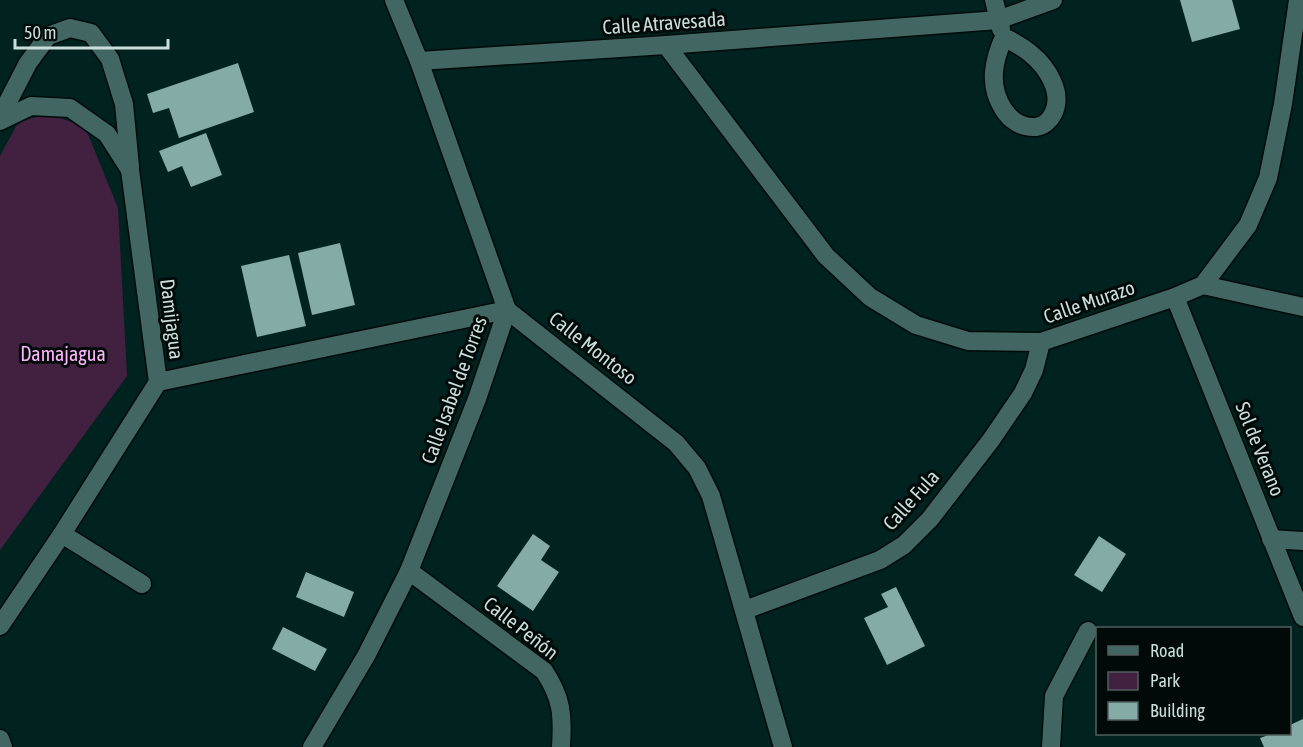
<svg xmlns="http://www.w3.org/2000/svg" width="1303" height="747" font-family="'Asap Condensed',sans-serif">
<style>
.green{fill:#412040}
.building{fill:#85aba6}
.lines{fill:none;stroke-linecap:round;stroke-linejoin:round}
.minor-casing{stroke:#000b09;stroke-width:21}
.minor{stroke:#426662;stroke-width:18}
.labels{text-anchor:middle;stroke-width:6;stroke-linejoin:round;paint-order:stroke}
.street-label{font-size:20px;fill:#cbdedc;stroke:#010a09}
.park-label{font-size:20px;fill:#ffb4fa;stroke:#010a09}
</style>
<rect width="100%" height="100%" fill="#002320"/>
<polygon class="green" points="50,114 85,127 118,208 127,376 0,550 0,156 19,121"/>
<g class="building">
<polygon points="1180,0 1232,0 1240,29 1192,42"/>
<polygon points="238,63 254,112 179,138 169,108 153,113 147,94"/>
<polygon points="206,133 222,175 191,187 182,166 168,172 159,151"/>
<polygon points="340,243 355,305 312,315 298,253"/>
<polygon points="289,255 306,326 257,337 241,266"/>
<polygon points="533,534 550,546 541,560 559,572 533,611 497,586"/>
<polygon points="1099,536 1126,554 1102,592 1074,575"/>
<polygon points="306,572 354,592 344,617 296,597"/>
<polygon points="896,587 925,646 887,665 864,618 888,607 881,594"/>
<polygon points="283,627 327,649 315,671 272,649"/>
<polygon points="1303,719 1303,747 1264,747 1260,738 1271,734 1290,734 1290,725"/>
</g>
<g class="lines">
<g class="minor-casing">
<g id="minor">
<polyline points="994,0 1001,29"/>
<path d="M1004,37C1013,42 1023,47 1031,54C1047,67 1064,93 1053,114C1050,120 1044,126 1036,127C1007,129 992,96 994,72C995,59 999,48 1004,37Z"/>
<polyline points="666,45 826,256 870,297 916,325 968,341 1041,342 1175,297 1203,285 1248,225 1268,178 1283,104 1298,0"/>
<polyline points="419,61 666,45 998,20 1053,0"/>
<polyline points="0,117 28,63 48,36 70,28 91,33 110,59 124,104 130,166"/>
<polyline points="0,121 31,106 70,108 107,134 130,170 158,382 62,534 0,626"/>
<polyline points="1203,285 1303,307"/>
<polyline points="1175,297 1303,617"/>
<polyline points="158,382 507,310 676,443 697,468 711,496 783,747"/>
<polyline points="62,534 142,584"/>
<polyline points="1271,539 1303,541"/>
<path d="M409,571L544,671C562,698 563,715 561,747"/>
<polyline points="745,610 880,560 904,545 930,519 991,440 1023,393 1034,370 1041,342"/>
<polyline points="0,739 3,747"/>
<polyline points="312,747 366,656 409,571 477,399 507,310 419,61 394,0"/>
<polyline points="1051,747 1054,696 1088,631"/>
</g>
</g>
<use href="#minor" class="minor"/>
</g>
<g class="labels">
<g class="street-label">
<text transform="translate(664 23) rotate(-4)" y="7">Calle Atravesada</text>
<text transform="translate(1089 302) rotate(-19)" y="7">Calle Murazo</text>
<text transform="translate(172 319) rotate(83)" y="7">Damijagua</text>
<text transform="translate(593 348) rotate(38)" y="7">Calle Montoso</text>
<text transform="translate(454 390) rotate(-70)" y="7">Calle Isabel de Torres</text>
<text transform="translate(1260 449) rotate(68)" y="7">Sol de Verano</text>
<text transform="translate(911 500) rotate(-48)" y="7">Calle Fula</text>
<text transform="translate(521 628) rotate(38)" y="7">Calle Peñón</text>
</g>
<g class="park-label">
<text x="63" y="361">Damajagua</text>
</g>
</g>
<rect x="1096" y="627" width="195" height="108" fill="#010a09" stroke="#525f5d" stroke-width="1.5"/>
<rect x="1108" y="646" width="30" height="9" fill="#426662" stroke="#525f5d" stroke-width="1.5"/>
<text x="1150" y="657" font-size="18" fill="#cbdedc">Road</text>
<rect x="1108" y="672" width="30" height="18" fill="#412040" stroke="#525f5d" stroke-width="1.5"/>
<text x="1150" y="687" font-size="18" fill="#cbdedc">Park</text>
<rect x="1108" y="702" width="30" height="18" fill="#85aba6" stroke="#525f5d" stroke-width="1.5"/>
<text x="1150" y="717" font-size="18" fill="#cbdedc">Building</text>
<path d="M15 39v9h153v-9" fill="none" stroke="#cbdedc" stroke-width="3"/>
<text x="24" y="39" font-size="18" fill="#cbdedc" stroke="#010a09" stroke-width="4.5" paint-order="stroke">50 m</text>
</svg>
